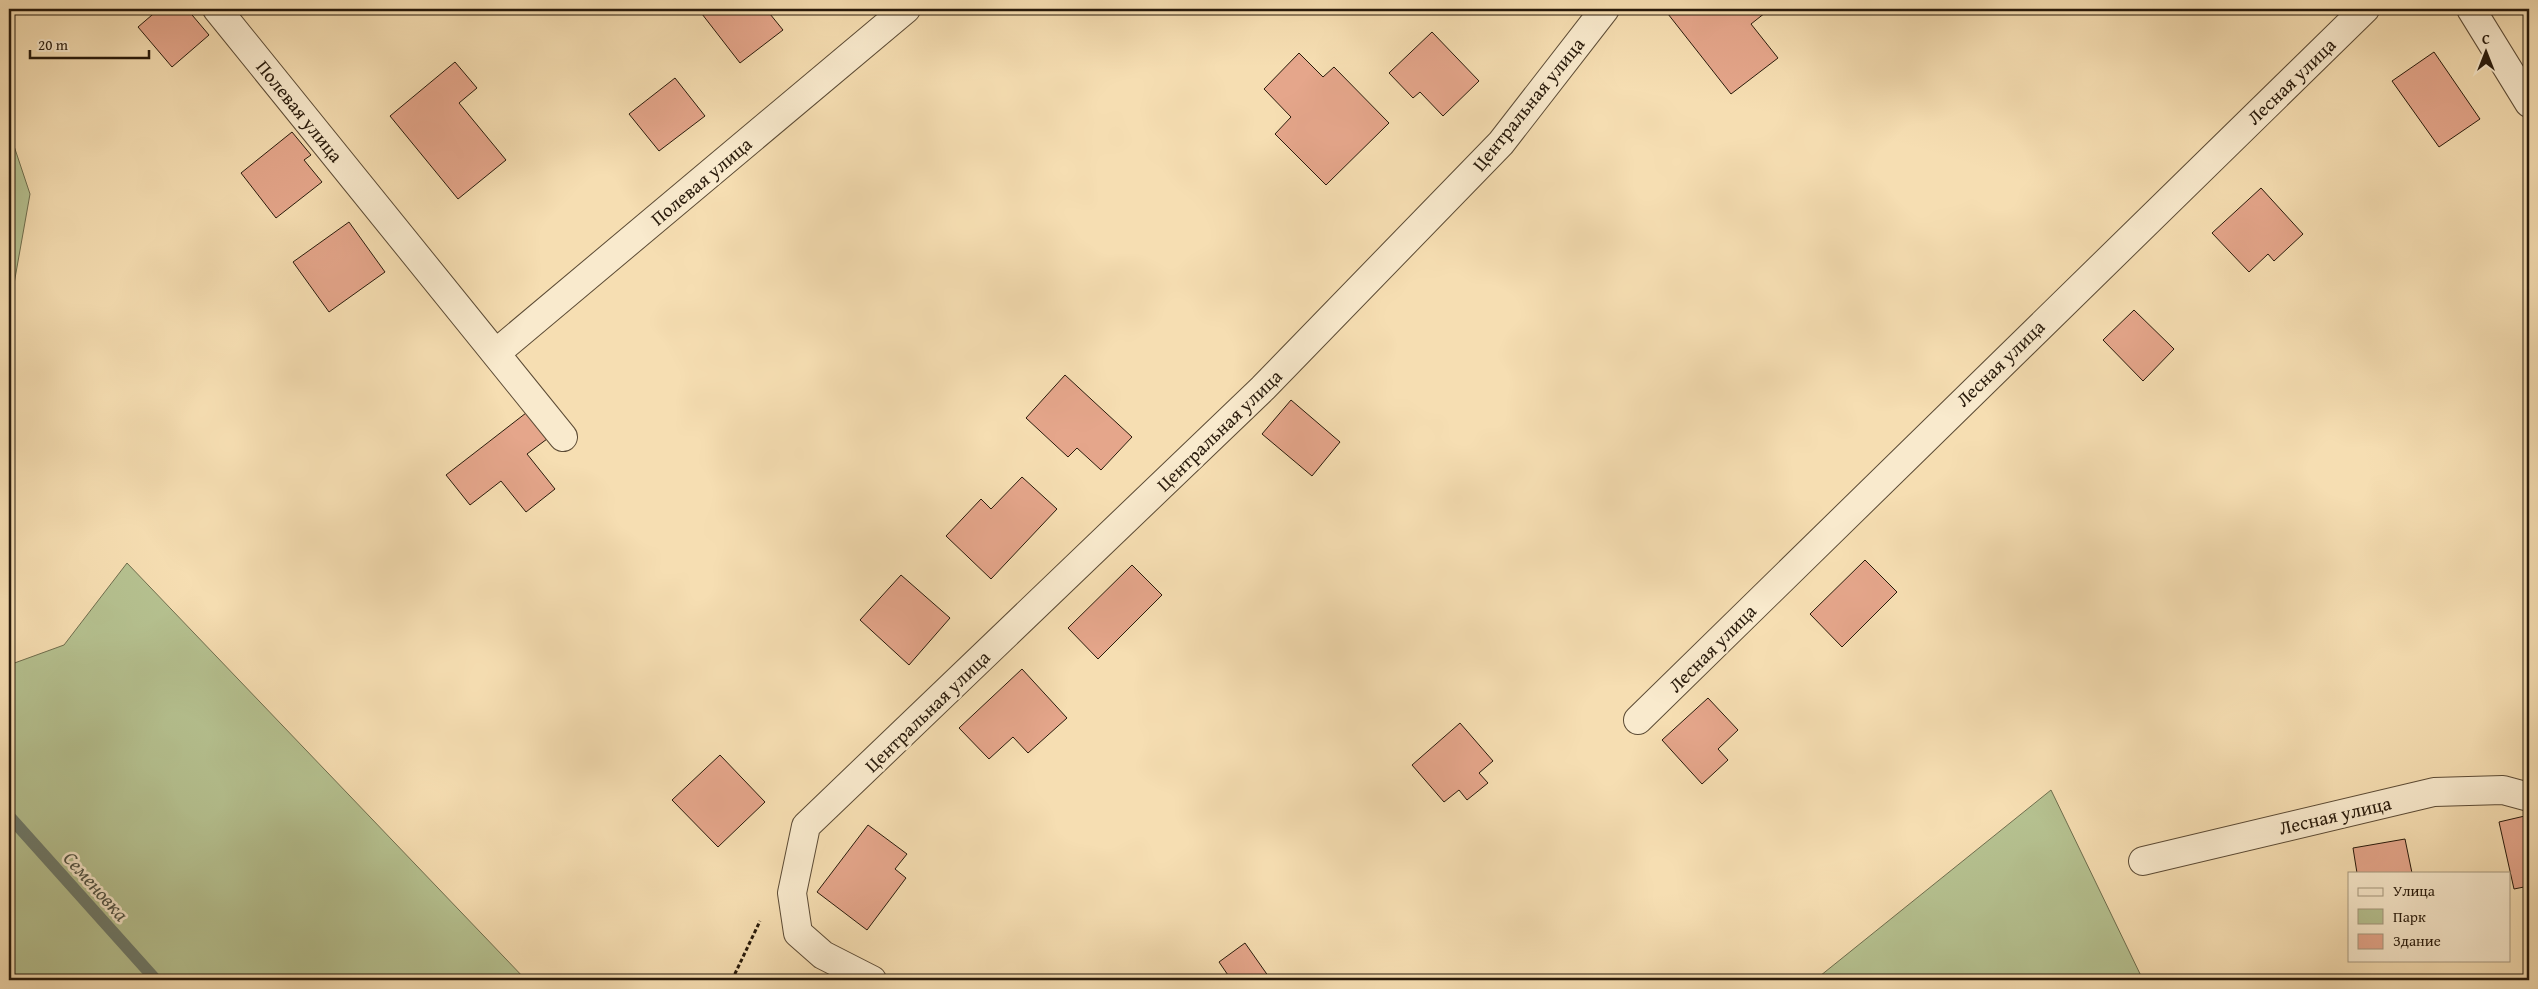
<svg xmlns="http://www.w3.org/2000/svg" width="2538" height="989" font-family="'Gentium Book Plus',serif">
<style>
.green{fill:#b6c291;stroke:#6f6e4e}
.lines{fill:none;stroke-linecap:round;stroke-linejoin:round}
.stream{stroke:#6e7b6c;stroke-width:12}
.building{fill:#e5a68b;stroke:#281a0b}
.minor-casing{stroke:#5c4b35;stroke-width:30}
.path{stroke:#281a0b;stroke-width:3;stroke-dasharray:4 2.5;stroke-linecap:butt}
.minor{stroke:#f9eacd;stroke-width:28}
.labels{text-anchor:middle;stroke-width:5;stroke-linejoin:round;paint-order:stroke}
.street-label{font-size:19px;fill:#281a0b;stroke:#f9eacd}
.water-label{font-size:20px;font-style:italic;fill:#515344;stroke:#f9eacd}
</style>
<rect width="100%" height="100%" fill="#f6deb2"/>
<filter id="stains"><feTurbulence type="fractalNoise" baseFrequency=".004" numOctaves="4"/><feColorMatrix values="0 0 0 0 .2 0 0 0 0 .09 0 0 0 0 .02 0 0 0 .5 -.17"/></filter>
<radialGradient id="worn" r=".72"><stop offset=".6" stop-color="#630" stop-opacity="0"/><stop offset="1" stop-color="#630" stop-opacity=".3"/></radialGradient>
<g class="green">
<polygon points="9,131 30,194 9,312"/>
<polygon points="127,563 526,980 9,980 9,665 64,645"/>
<polygon points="2051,790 2143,980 1815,980"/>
</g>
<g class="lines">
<polyline class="stream" points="9,816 156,980"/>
</g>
<g class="building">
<polygon points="159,9 187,9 209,35 172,67 138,27"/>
<polygon points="710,9 777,9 770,14 783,30 740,63 702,14"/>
<polygon points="1674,9 1770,9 1751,24 1778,58 1731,94 1668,14"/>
<polygon points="1432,32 1479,81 1443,116 1420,92 1413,98 1389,73"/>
<polygon points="2434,52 2480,119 2439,147 2392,81"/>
<polygon points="1299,53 1323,77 1334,67 1389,123 1326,185 1275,134 1291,117 1264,89"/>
<polygon points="455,62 477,88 459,103 506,160 458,199 390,116"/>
<polygon points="675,78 705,116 659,151 629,114"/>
<polygon points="292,132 311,155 304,160 322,182 276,218 241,173"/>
<polygon points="2261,188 2303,234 2274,261 2268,254 2249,272 2212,233"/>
<polygon points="349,222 385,272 329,312 293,262"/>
<polygon points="2134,310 2174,349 2143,381 2103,340"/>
<polygon points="1065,375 1132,437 1101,470 1077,448 1068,457 1026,418"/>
<polygon points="1291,400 1340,442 1312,476 1262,434"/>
<polygon points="526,413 547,439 527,454 555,489 526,512 501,481 470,505 446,475"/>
<polygon points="1022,477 1057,509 991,579 946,536 981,499 991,509"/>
<polygon points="1865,560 1897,592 1842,647 1810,614"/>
<polygon points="1132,565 1162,595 1098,659 1068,628"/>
<polygon points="901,575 950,618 909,665 860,620"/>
<polygon points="1022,669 1067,718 1028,753 1013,737 989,759 959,728"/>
<polygon points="1708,698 1738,730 1718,749 1728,760 1702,784 1662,740"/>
<polygon points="1460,723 1493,761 1479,773 1488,783 1467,800 1459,790 1444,802 1412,765"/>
<polygon points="720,755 765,802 718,847 672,800"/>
<polygon points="2529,815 2529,886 2514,889 2499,822"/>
<polygon points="868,825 907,854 895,869 906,878 867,930 817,892"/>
<polygon points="2405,839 2412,873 2357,873 2353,848"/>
<polygon points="1245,943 1271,980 1227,980 1230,978 1219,962"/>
</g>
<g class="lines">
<g class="minor-casing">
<g id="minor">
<polyline points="217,9 563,437"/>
<polyline points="2471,9 2529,103"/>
<polyline points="496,353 906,9"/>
<polyline points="1638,720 2365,9"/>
<polyline points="2143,861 2434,792 2503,790 2529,797"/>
<polyline points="872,980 823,955 798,933 792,893 806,826 1263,388 1501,143 1605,9"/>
</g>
</g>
<polyline class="path" points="732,980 760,921"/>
<use href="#minor" class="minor"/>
</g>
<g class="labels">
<g class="street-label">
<text transform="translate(2291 81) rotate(-44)" y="7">Лесная улица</text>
<text transform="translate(1528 104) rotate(-51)" y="7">Центральная улица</text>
<text transform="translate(300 111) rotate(51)" y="7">Полевая улица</text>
<text transform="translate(701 181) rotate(-40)" y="7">Полевая улица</text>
<text transform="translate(2000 363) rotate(-44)" y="7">Лесная улица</text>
<text transform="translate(1219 430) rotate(-44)" y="7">Центральная улица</text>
<text transform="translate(1712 648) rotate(-45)" y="7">Лесная улица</text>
<text transform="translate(927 711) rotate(-44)" y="7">Центральная улица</text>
<text transform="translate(2335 815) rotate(-13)" y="7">Лесная улица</text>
</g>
<g class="water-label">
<text transform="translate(96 886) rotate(48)" y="7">Семеновка</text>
</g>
</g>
<rect width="2538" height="989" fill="none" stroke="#f6deb2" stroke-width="30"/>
<rect x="10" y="10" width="2518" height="969" fill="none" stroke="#281a0b" stroke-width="2.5"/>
<rect x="15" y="15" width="2508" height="959" fill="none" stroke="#281a0b"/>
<rect x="2348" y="872" width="162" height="90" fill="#f9eacd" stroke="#a5977f"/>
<rect x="2358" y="888" width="25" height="8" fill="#f9eacd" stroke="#a5977f"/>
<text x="2393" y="896" font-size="15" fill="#281a0b">Улица</text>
<rect x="2358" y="909" width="25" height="15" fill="#b6c291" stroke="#a5977f"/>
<text x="2393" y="922" font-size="15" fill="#281a0b">Парк</text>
<rect x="2358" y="934" width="25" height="15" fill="#e5a68b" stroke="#a5977f"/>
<text x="2393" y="946" font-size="15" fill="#281a0b">Здание</text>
<g transform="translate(2486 52)" stroke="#f9eacd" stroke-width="4" paint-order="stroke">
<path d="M0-4L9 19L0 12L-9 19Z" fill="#281a0b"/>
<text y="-8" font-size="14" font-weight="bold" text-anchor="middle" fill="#281a0b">С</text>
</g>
<path d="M30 50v8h119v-8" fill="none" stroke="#281a0b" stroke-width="2.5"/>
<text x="38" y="50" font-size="15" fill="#281a0b" stroke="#f9eacd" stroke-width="4" paint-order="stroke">20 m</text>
<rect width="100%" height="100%" filter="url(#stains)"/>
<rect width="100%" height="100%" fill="url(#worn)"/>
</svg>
